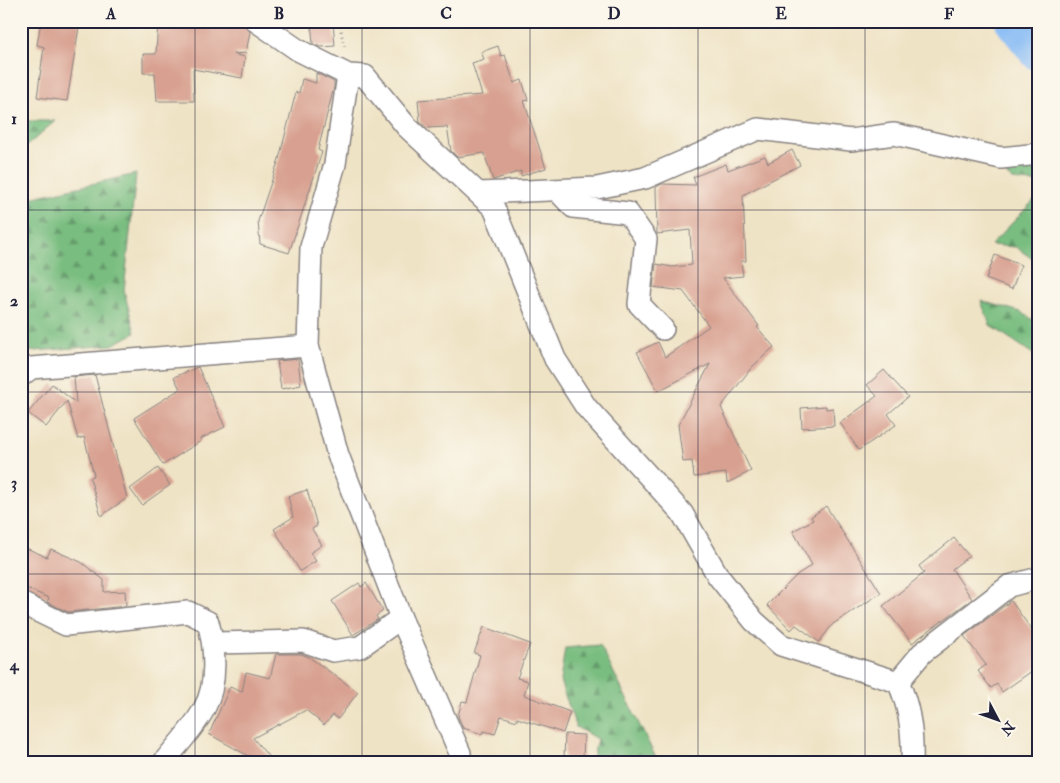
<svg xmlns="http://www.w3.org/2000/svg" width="1060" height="783" font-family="'IM FELL Double Pica',serif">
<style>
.forest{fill:url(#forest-firs);stroke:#4e705e}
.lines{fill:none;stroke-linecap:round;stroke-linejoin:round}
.river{stroke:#87bbf5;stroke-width:40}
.building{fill:#d8a090}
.minor-casing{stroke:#888280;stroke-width:24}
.path{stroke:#888280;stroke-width:3;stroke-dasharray:1 4;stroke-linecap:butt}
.minor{stroke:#fff;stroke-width:21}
.grid{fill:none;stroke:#22223b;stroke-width:1;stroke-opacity:0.55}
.neatline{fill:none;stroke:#22223b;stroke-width:2}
.grid-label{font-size:16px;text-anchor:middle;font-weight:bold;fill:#22223b}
</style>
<defs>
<pattern id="forest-firs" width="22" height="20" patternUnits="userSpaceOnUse" patternTransform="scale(1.25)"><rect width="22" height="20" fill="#79bd80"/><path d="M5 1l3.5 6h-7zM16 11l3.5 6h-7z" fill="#63996a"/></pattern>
</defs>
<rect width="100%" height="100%" fill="#fbf7ec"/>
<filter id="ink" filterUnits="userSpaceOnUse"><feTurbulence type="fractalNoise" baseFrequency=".02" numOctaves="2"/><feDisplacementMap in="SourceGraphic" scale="10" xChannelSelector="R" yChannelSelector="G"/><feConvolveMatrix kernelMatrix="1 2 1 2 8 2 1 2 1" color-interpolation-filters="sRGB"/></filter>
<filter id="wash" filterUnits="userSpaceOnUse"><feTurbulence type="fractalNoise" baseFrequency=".0096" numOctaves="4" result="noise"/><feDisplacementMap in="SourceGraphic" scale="20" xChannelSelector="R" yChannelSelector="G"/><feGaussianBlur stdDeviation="1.12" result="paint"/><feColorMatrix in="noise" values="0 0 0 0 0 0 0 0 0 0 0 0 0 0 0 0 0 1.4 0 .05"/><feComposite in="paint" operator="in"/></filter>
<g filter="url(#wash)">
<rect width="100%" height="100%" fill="#efe3c5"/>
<g class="forest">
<polygon points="21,121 55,121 21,151"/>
<polygon points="1039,161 1039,183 1013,180 996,166"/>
<polygon points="136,174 124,291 135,333 112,345 21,352 21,200"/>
<polygon points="1039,195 1039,264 1016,247 991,245"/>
<polygon points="981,301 1021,312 1039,324 1039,358 990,325"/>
<polygon points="600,645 658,762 592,762 597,739 576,727 560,681 565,648"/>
</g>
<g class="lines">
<polyline class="river" points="1015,21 1039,51"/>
</g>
<g id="blocks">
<g class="building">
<polygon points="41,21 80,21 67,101 37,97 44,47 37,45"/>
<polygon points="158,21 244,21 250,32 246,53 233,54 245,57 242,78 193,69 194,101 157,101 155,73 143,73 143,54 156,54"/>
<polygon points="311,21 333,21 335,46 321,47 313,44"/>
<polygon points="498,46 501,56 505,55 514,83 522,80 528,100 524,101 546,168 521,176 521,171 493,180 484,153 457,157 451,151 447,127 427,128 420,122 418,100 482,95 472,63 484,59 481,52"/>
<polygon points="316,73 334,82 334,87 318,150 322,152 289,253 260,244 258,221 279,159 296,92 299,93 302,79 316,83"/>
<polygon points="792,150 800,165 743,195 746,261 741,261 743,276 723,278 759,326 757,327 774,347 752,367 721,407 751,471 727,483 726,473 694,477 692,461 683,462 678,425 710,364 658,391 637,352 658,342 665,357 709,326 683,291 653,287 656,264 672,267 692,265 690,230 657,234 656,187 662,184 696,185 693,177 726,164 728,170 765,156 768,163"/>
<polygon points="995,255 1021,265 1012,289 986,279"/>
<polygon points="298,359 301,385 281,389 277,361"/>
<polygon points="198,367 225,427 200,439 201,441 163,465 134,418 180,389 174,377"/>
<polygon points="884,370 908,397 888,414 896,425 859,450 840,423 877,396 867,385"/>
<polygon points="95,375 127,498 101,516 90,478 94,475 84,437 78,439 67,401 46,427 28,413 52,384 76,403 74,377"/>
<polygon points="826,406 826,409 833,408 834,426 802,428 801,408"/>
<polygon points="158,468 170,485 142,505 130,489"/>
<polygon points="307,490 317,526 312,529 322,545 310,553 316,561 300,571 274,529 293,517 288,496"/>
<polygon points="826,506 881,593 833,624 819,642 796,625 791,630 767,605 798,574 812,565 793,531 813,520 811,517"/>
<polygon points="954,538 969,556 952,569 972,599 912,643 883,606 924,573 919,566"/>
<polygon points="21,546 47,557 51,549 81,562 104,580 104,592 125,591 126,606 68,612 47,602 49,598 21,586"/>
<polygon points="359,583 361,587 366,583 383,611 376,616 378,619 353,635 332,601"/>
<polygon points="1011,601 1039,640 1039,666 1002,692 997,684 991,688 978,671 986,665 964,636"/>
<polygon points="484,627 530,644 517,678 528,681 524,695 570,712 563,733 517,718 517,721 501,716 495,734 484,731 482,734 463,728 458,716 462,701 467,702 480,655 474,653"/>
<polygon points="276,654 301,654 309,657 358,692 338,719 333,715 324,725 306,710 253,738 273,762 259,762 209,734 230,687 242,692 246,672 270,678"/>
<polygon points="565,734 584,735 583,759 564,758"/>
</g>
</g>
</g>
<g filter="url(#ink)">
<use href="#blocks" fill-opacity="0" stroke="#888280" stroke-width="1"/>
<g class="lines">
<g class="minor-casing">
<g id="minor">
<path d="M256,21L298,50L348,75L365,76L407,127L494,208L555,359L586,407L682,513L718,576L754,621L781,645L898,682C910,707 913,734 912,762"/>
<polyline points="348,75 335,164 311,247 308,346 338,455 401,618 460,753"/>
<polyline points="558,191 573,207 628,213 646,239 639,304 663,329"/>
<polyline points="479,193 597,188 645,178 758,129 851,140 894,134 1001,158 1039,154"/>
<polyline points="21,376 31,368 308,346"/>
<path d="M21,603L66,625L188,612L208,622C215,647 218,684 204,709C194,728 177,745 164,762"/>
<polyline points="214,643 303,641 333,651 360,647 401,618"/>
<polyline points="898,682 922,653 1009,586 1039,578"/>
</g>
</g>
<polyline class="path" points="339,21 345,50"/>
<use href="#minor" class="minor"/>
</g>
</g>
<path class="grid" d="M195,21V762M362,21V762M530,21V762M698,21V762M865,21V762M21,210H1039M21,392H1039M21,574H1039"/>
<rect width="1060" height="783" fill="none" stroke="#fbf7ec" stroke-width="55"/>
<g transform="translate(998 720) rotate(131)" stroke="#fbf7ec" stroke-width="4" paint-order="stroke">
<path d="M0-4L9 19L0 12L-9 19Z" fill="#22223b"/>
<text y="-8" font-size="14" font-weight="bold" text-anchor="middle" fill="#22223b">N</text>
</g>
<rect x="28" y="28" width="1004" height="728" class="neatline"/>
<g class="grid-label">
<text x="111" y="19">A</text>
<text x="279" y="19">B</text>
<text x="446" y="19">C</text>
<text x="614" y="19">D</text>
<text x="781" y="19">E</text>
<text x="949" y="19">F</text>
<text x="14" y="124">1</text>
<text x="14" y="306">2</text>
<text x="14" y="488">3</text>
<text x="14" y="670">4</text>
</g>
</svg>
